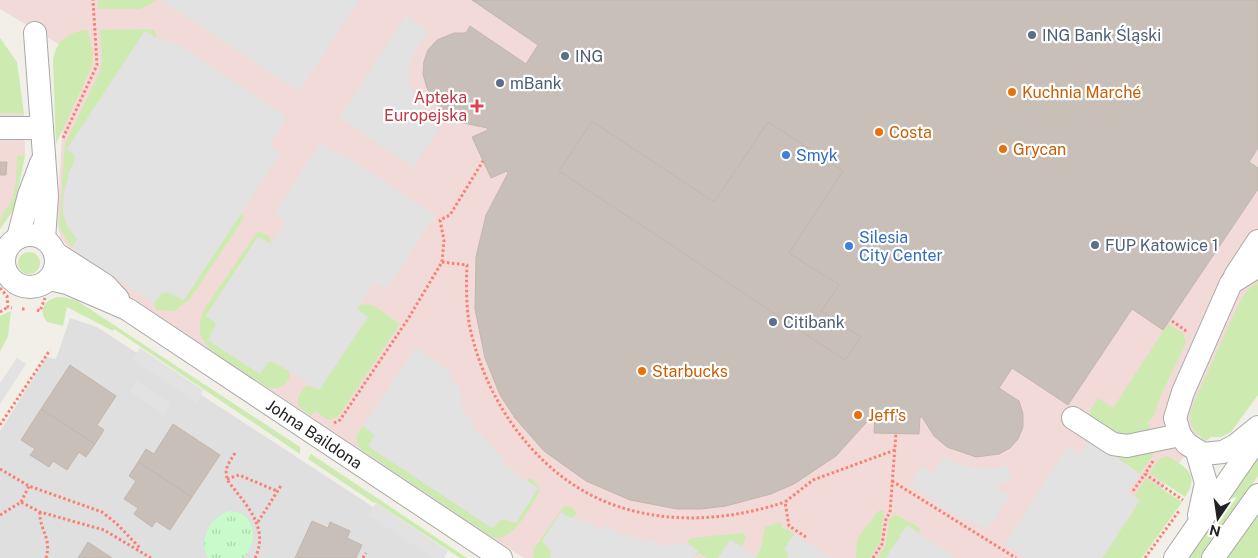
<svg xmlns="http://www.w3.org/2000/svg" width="1258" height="558" font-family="'Public Sans',sans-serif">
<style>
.residential{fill:#e0dfdf}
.commercial{fill:#f2dad9}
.grass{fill:#cdebb0}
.park{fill:url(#park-tufts)}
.parking{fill:#e2e2e2}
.building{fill:#c7bfb8;stroke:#c4b6ab}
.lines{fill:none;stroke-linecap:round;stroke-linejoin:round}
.minor-casing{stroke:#a9a9a9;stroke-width:24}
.path{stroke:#fa8072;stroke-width:3;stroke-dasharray:2.5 2.5;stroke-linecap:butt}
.minor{stroke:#fff;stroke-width:22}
.service-dot{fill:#5c6f8a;stroke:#fff;stroke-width:2}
.food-dot{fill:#e8710a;stroke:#fff;stroke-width:2}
.health-dot{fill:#e0444e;stroke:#fff;stroke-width:2}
.shop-dot{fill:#3f7fe0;stroke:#fff;stroke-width:2}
.labels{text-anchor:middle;stroke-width:4.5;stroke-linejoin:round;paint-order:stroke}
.service-label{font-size:16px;fill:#4e5e75;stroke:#fff;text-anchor:start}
.food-label{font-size:16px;fill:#c56008;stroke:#fff;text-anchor:start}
.health-label{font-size:16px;fill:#be3a42;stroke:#fff;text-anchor:end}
.shop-label{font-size:16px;fill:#366cbe;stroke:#fff;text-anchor:start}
.street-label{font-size:16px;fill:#222;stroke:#fff}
</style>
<defs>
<pattern id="park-tufts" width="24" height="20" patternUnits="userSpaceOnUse" patternTransform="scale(1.25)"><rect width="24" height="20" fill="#c8facc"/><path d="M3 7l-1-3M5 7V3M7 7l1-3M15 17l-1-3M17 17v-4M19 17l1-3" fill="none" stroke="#acd6af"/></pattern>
</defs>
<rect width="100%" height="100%" fill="#f2efe9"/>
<polygon class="residential" points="70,318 97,327 364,501 446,558 0,558 0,431 47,357 56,359"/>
<g class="commercial">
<polygon points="0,0 1258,0 1258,347 1115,558 524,558 416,489 91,270 69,249 61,238 57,224 67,49 0,9"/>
<polygon points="0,113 24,114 25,155 11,214 0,229"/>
</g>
<g class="grass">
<polygon points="98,0 158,0 140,9 98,9"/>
<path d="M147,29L154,30L157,38L145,31L67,150L74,154L75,158C68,179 56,204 68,226C70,231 74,234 77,239L72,248L59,227L65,144L100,71L102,61L100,30Z"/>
<path d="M88,30L93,53L92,66L56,144L53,61C55,41 69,31 88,30Z"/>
<polygon points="0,38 17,62 24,114 0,113"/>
<path d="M25,155L15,206L0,229C0,209 8,212 13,196C17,184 16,169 17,156Z"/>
<polygon points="241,213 244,218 190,299 174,311 156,310 154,303 162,293 172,292 184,300"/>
<path d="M258,231L269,236L271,240L270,244L258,237L206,315L215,322V327L260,374L268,362L271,361L289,371L290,376C285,386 280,390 269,388C252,377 208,355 201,336C198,327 201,318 204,309Z"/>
<circle cx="29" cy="263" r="11"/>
<path d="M1258,282V395L1231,432L1221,437H1211L1206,441C1194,433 1188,423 1191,409L1239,303L1247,291Z"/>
<path d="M62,297L76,300L300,447V454L114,329L113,331L67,307L63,326L47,322C36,309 47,297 62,297Z"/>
<polygon points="368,304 374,306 400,324 338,417 328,420 315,411 311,416 298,406 298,397 306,385 319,390 368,317 356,309 360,305"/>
<polygon points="11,311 8,336 0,352 0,316"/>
<path d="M1168,324L1183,333L1186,343L1161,395L1154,416L1147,423L1151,427C1126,444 1113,431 1091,418L1090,411L1098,398L1113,408Z"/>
<path d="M363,426L375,435L368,446L492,528L502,519L516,523L538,488L526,481L528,479H532L538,485L539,492C530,508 514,541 493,538L360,449L356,437Z"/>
<polygon points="1157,449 1140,474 1108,451"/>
<polygon points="311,454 467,558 460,558 375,502 374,503 308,459"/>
<path d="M1168,456C1187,468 1200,475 1185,497L1149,473L1160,458Z"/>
<polygon points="1258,457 1258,476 1201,558 1188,558"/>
<polygon points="1146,478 1182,502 1142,558 1102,558 1140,500 1134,496"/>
<polygon points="564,506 573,508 577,514 542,541 551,550 550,558 533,558 534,549"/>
<polygon points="878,511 884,511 880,542 870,558 856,558 857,539"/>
<polygon points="895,514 920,528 919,533 907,526 886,558 877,558 886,544 889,520"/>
<polygon points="1258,516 1258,555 1256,558 1226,558"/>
<polygon points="781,522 782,529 788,529 794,534 784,550 789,554 787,558 755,558 761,548 765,527"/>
<polygon points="743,533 746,537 742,546 730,540 718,558 707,558 699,553 693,558 698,551 687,542 691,538"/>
</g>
<path class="park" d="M229,511C256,512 259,540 244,558H208C198,539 210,517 229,511Z"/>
<g class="parking">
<polygon points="161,0 359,0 299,92"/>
<polygon points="406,15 428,32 412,56 409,70 410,85 424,112 443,123 413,168 339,118"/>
<polygon points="145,31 158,39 175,42 287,117 269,145 281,153 184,300 167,292 162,293 154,303 72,249 77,239 68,228 63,212 68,175 75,159 74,154 67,149"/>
<polygon points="320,143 332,151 349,158 435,215 387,289 375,282 357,309 368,317 319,390 274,361 268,362 260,374 208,340 216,325 215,322 206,316 258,237 271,244 285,222 274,214"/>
<polygon points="416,347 453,374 449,380 460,387 463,413 475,421 472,428 483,435 494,450 505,458 502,463 538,488 516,523 502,519 492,528 368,446 375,435 363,426"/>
<polygon points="140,348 203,390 197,403 132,360"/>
<polygon points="17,358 26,364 0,404 0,383"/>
<polygon points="136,380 171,404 164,415 129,392"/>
<polygon points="1089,440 1140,474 1128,493 1140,500 1102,558 1027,558 1004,544 1068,446 1080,454"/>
<polygon points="944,457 961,465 976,468 994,468 1008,465 1011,481 997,484 998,489 1010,496 987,530 976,523 959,518 935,503 910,483 922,466 933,474"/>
<polygon points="376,503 448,551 443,558 433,558 368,515"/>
<polygon points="561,512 571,518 591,523 603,531 606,525 618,533 636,537 647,544 651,539 663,546 686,543 698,551 693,558 550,558 551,550 542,541"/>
<polygon points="907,525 919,533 956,558 886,558"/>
<polygon points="794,534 823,552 833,558 787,558 789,554 784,550"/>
<polygon points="730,540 756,557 755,558 718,558"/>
</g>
<g class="building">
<polygon points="472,0 1258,0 1258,148 1249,162 1258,168 1258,189 1163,330 1132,309 1068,405 1012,368 999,388 1019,401 1023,414 1023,427 1018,439 1010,448 999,454 976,457 947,447 934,436 922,417 920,417 919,434 874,433 875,415 873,415 836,456 794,484 771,494 726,506 701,509 677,509 630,500 586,481 544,451 515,418 500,395 485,358 475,309 476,257 486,215 508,173 507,171 491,178 472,137 488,130 487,128 459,122 437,105 427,88 423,74 424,61 428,50 437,40 454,33 466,33 470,26 526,64 538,45"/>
<polygon points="592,121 714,202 768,122 843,171 789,253 839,285 821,311 861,337 845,360 559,171"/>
<polygon points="0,162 7,162 6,175 0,175"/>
<polygon points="70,365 116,396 97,425 104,430 95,444 41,409"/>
<polygon points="41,409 95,444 86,457 79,452 67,470 53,461 49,467 30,455 35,449 21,440"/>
<polygon points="173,424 220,455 192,497 138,462 146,449 154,454"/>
<polygon points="138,462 192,497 170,530 156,521 152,527 134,514 138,508 124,499 136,481 129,476"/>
<polygon points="312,521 328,528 330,522 350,531 347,538 362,545 356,558 295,558"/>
<polygon points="88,542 112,558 78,558"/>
</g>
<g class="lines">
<g class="minor-casing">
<g id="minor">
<polyline points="35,33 47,196 44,239"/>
<polyline points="0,128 42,128"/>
<circle cx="30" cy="261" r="26"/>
<polyline points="18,238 29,195 41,163"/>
<polyline points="55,253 105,285 118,299"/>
<polyline points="1258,266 1231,283 1183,392 1175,418 1180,435 1187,444 1203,454 1223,452 1236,445 1258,427"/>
<polyline points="1235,276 1258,241"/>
<path id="s1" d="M50,279L67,283L127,309L501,558"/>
<polyline points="1073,418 1113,444 1127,446 1180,435"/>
<polyline points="1197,452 1206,483 1199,515"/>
<polyline points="1175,558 1258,438"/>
<polyline points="1213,558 1258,495"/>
</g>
</g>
<g class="path">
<polyline points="63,138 97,65 93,0"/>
<path d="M442,262L467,265C466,290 466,316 473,340C492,411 543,480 614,505C670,525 730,520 785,502"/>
<polyline points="0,288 7,296 8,307 12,308"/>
<polyline points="22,309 27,309"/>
<polyline points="37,310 40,311 45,298"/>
<polyline points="0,312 8,307"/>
<polyline points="1172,321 1185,330 1186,334"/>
<polyline points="334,423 340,420 408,319 442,262 444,240 440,220 450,215 483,161"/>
<polyline points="0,425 50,350"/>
<path d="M235,453C229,463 223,469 228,481C245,504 270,527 255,558"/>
<polyline points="1153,461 1145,474 1183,500"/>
<polyline points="0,469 29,486 102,512 116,523 140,548"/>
<polyline points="227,479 239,475 277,491"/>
<polyline points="892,481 1016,558"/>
<polyline points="1133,491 1145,474"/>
<polyline points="21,502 29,486"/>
<path d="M40,512C39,530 52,537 46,558"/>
<polyline points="0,515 21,502 40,512 104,530 151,558"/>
<polyline points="258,522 282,484"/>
<polyline points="806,537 789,526 785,502 813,480 895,450"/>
<polyline points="363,558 366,553"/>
<polyline points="873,558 882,544 886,519 890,512 896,433"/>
<polyline points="1145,558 1179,511"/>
</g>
<use href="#minor" class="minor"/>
</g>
<g class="service-dot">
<circle cx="1032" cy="35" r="5"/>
<circle cx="565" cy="56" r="5"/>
<circle cx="500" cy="83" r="5"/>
<circle cx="1095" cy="245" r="5"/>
<circle cx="773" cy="322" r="5"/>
</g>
<g class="food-dot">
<circle cx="1012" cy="92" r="5"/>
<circle cx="879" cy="132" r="5"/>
<circle cx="1003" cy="149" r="5"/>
<circle cx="642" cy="371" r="5"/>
<circle cx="858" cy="415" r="5"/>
</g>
<path class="health-dot" d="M474.5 98.5h5v5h5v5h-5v5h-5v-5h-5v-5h5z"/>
<g class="shop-dot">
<circle cx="786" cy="155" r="5"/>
<circle cx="849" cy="246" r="5"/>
</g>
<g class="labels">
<g class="service-label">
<text x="1042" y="41">ING Bank Śląski</text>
<text x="575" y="62">ING</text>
<text x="510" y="89">mBank</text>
<text x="1105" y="251">FUP Katowice 1</text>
<text x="783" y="328">Citibank</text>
</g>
<g class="food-label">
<text x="1022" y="98">Kuchnia Marché</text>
<text x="889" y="138">Costa</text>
<text x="1013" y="155">Grycan</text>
<text x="652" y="377">Starbucks</text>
<text x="868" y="421">Jeff's</text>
</g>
<g class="health-label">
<text x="467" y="103">Apteka<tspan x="467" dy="18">Europejska</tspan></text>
</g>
<g class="shop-label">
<text x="796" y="161">Smyk</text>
<text x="859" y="243">Silesia<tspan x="859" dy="18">City Center</tspan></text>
</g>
<g class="street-label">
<text dy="6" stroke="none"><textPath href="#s1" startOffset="308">Johna Baildona</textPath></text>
</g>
</g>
<g transform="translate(1218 518) rotate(193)" stroke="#ffffff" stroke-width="4" paint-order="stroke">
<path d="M0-4L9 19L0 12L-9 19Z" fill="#222222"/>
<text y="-8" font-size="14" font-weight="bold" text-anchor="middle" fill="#222222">N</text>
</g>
</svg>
